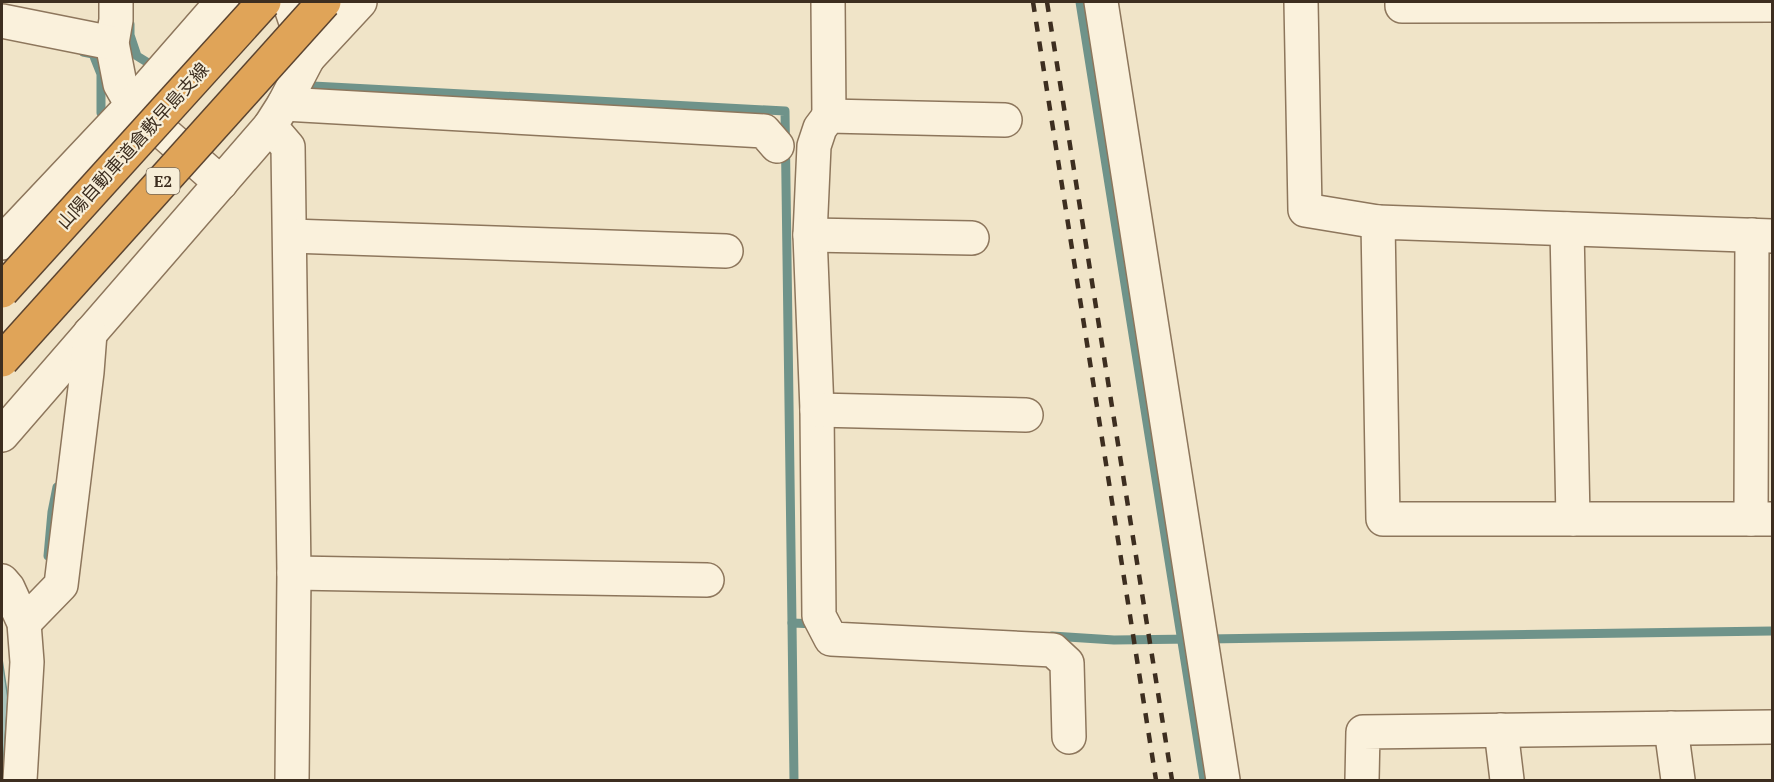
<svg xmlns="http://www.w3.org/2000/svg" width="1774" height="782" font-family="'PT Serif','Noto Sans JP',serif">
<style>
.water{fill:#a9c4bc;stroke:#6f938a;stroke-width:1.5}
.lines{fill:none;stroke-linecap:round;stroke-linejoin:round}
.stream{stroke:#6f938a;stroke-width:9}
.minor-casing{stroke:#8d765c;stroke-width:36}
.minor{stroke:#faf1dc;stroke-width:33}
.rail{stroke:#3d2e20;stroke-width:4.5;stroke-dasharray:10 10;stroke-linecap:butt}
.highway-bridge-casing{stroke:#5b4430;stroke-width:36;stroke-linecap:butt}
.highway-bridge{stroke:#e0a458;stroke-width:33}
.labels{text-anchor:middle;stroke-width:4.5;stroke-linejoin:round;paint-order:stroke}
.shield{fill:#f7eed8;stroke:#756857;stroke-width:1.5}
.shield-label{font-size:16px;font-weight:bold;fill:#3d2e20}
.street-label{font-size:18px;fill:#3d2e20;stroke:#f7eed8}
</style>
<rect width="100%" height="100%" fill="#f0e4c8"/>
<polygon class="water" points="2,659 8,699 2,780"/>
<g class="lines">
<g class="stream">
<polyline points="1080,2 1204,780"/>
<polyline points="130,24 130,35 137,56 150,64"/>
<polyline points="83,52 93,54 101,74 101,113"/>
<polyline points="313,86 785,111 792,623"/>
<polyline points="48,556 52,512 57,487"/>
<polyline points="1052,636 1114,640 1194,639"/>
<polyline points="1208,639 1772,631"/>
<polyline points="794,780 792,623 817,624"/>
</g>
<g class="minor-casing">
<g id="minor">
<polyline points="116,2 116,20 112,43 120,84 132,105 221,183"/>
<polyline points="828,2 829,116"/>
<polyline points="1101,2 1223,780"/>
<polyline points="1301,2 1305,210 1378,222"/>
<polyline points="1402,2 1402,6 1772,5"/>
<polyline points="2,21 112,43"/>
<polyline points="308,58 360,2"/>
<polyline points="284,104 764,131 777,146"/>
<polyline points="1005,120 829,116 820,128 814,146 810,235 817,410 819,616 831,639 1053,650 1067,663 1069,737"/>
<polyline points="270,126 288,147 294,573 292,780"/>
<polyline points="1567,229 1573,519"/>
<polyline points="810,235 972,238"/>
<polyline points="291,236 726,251"/>
<polyline points="1772,236 1378,222 1383,519 1772,519"/>
<polyline points="2,243 132,105 222,2"/>
<polyline points="817,410 1026,415"/>
<polyline points="2,435 270,126 284,104 308,58 289,2"/>
<polyline points="1751,519 1752,235"/>
<polyline points="294,573 707,580"/>
<polyline points="2,581 8,588 24,623 27,662 20,780"/>
<polyline points="24,623 61,585 87,372 90,333"/>
<polyline points="1671,728 1678,780"/>
<polyline points="1501,730 1507,780"/>
<polyline points="1362,780 1363,732 1772,727"/>
</g>
</g>
<use href="#minor" class="minor"/>
<g class="rail">
<polyline points="1033,2 1156,780"/>
<polyline points="1047,2 1172,780"/>
</g>
<g class="highway-bridge-casing">
<g id="highway-bridge">
<polyline points="2,291 264,2"/>
<polyline points="2,360 324,2"/>
</g>
</g>
<use href="#highway-bridge" class="highway-bridge"/>
</g>
<g class="labels">
<rect class="shield" x="146.5" y="168" width="33" height="26" rx="4.5"/>
<g class="shield-label">
<text x="163" y="187">E2</text>
</g>
<g class="street-label">
<text transform="translate(133 146) rotate(-48)" y="6">山陽自動車道倉敷早島支線</text>
</g>
</g>
<rect width="1774" height="782" fill="none" stroke="#3d2e20" stroke-width="6"/>
</svg>
